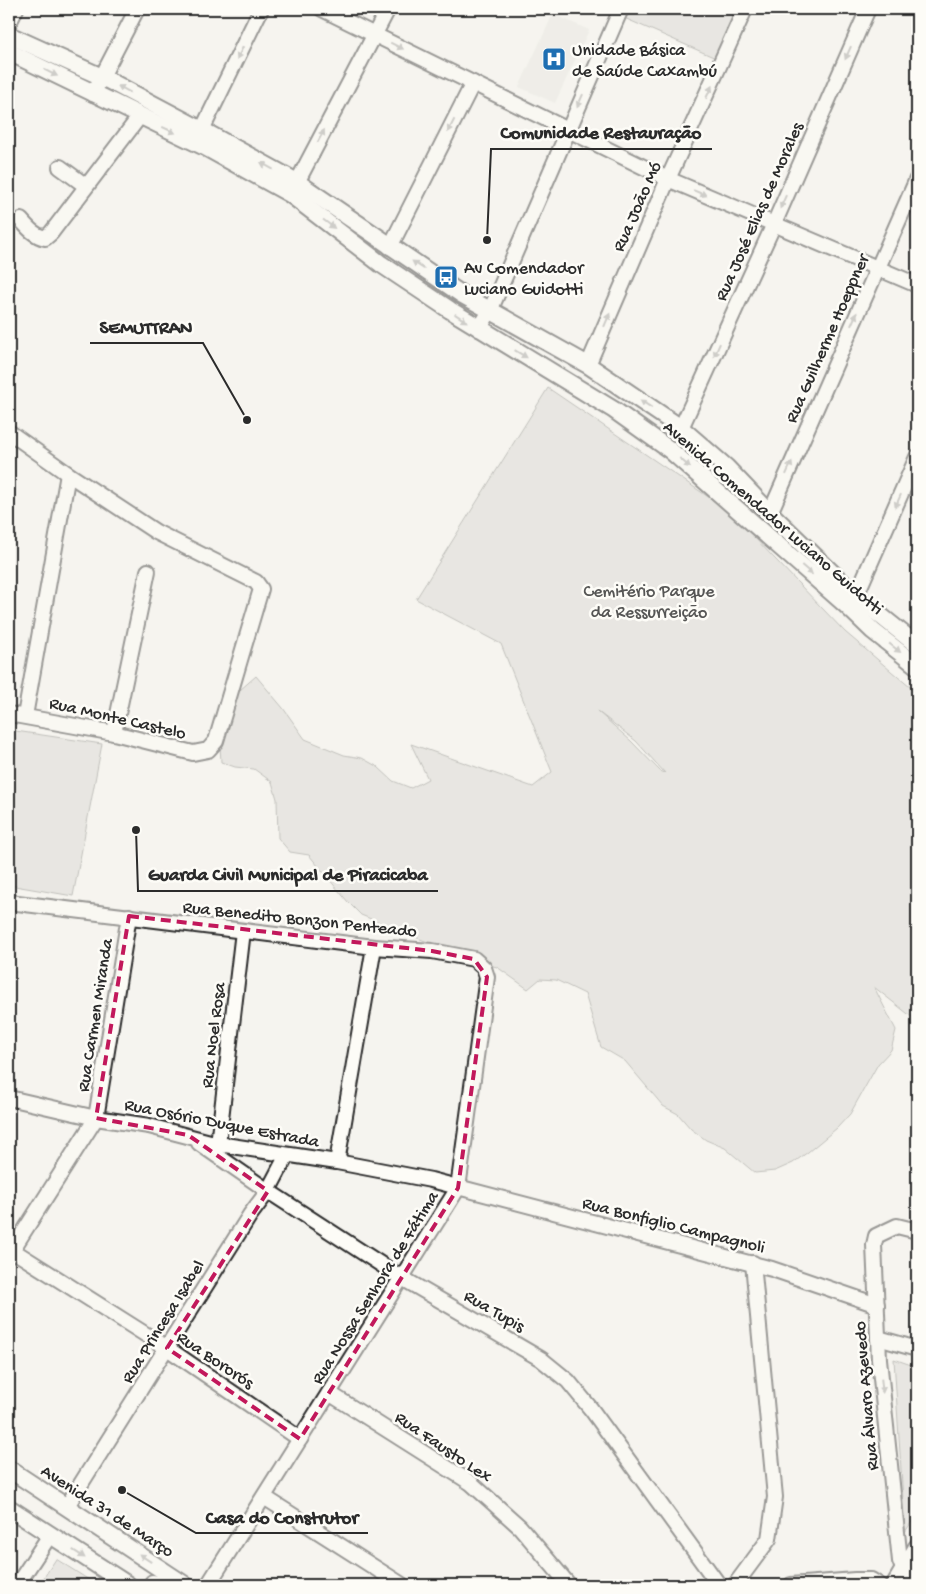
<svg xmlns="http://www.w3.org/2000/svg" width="926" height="1594" font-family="'Gochi Hand',sans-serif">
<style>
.built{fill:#e6e5e0}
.green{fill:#d7d6d2;stroke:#81807e;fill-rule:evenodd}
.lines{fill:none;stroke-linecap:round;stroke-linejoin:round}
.minor-casing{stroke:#2b2b2b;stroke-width:18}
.major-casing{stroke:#2b2b2b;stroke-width:20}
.minor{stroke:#fdfcf7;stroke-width:14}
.major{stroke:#fdfcf7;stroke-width:16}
.oneway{fill:#9e9e9b}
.marked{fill:none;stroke:#c2185b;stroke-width:4;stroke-dasharray:10 6;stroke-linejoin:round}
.labels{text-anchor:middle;stroke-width:5;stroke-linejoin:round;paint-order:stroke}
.poi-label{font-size:18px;fill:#2b2b2b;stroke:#fdfcf7;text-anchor:start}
.street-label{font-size:18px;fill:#2b2b2b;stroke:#fdfcf7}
.park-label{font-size:18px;fill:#565655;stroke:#fdfcf7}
.leader{fill:none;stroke:#2b2b2b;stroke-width:2}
.callout-dot{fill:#2b2b2b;stroke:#fdfcf7;stroke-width:2}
.callout-label{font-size:19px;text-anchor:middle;font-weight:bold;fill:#2b2b2b;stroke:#fdfcf7;stroke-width:5;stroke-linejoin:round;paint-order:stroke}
</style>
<rect width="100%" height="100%" fill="#f5f4ef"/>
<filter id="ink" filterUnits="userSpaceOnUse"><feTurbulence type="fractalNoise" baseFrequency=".02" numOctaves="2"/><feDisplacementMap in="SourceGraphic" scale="10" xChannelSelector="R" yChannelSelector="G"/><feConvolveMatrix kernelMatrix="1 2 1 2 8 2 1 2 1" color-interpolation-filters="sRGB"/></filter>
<g filter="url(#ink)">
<polygon class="built" points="553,14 589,30 555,103 519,87"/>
<g class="green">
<polygon points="625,9 740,9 718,59 622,17"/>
<path d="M548,388L729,511L845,632L917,693V1021L874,987L896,1030L891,1050L878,1064L850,1114L837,1128L808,1152L793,1163L775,1171L755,1173L725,1148L706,1140L691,1129L678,1114L663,1106L625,1061L601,1047L585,994L556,980L540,979L528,989L497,967L477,962L361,915L348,902L309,855L290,852L278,838L277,799L272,782L254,769L235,767L221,762L220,746L230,707L240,690L256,676L283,708L305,739L344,755L362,758L378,767L393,781L411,788L428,779L411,744L533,787L552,772L501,644L416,599ZM597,711L636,741L665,773L660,771L631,741Z"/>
<polygon points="9,730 102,744 73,896 9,885"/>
<polygon points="894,1359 917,1367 917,1514 905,1532"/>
<polygon points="56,1559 97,1585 39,1585"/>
</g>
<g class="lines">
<g class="minor-casing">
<g id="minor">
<polyline points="322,9 668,179 917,285"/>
<polyline points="9,23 16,9"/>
<polyline points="93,94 137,9"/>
<polyline points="202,130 261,9"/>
<polyline points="60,167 86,186"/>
<polyline points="292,192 388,9"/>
<path d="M21,220C28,228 35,236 45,238L51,233L140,116"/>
<polyline points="390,247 473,83"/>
<polyline points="479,329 490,311 621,9"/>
<polyline points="588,365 668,179 745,9"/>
<polyline points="681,428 774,224 868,9"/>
<polyline points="9,432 68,474 156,532 256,582 261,589 216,741 208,750 193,753 114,733 9,714"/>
<polyline points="770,513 917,179"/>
<polyline points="849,603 856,596 917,457"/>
<polyline points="25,716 68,474"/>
<polyline points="114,733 148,571"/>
<polyline points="9,902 374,947 432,951 474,959 484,968 487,977 458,1188 208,1585"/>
<polyline points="9,1098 96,1118 149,1126 218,1144 337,1162 431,1180 772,1269 877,1305"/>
<polyline points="199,1143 268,1191 402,1278 541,1359 568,1381 591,1409 719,1585"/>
<polyline points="218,1144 243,931"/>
<polyline points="337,1162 374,947"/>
<polyline points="9,1248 167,1348 300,1439"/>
<polyline points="9,1255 96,1118 129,916"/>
<polyline points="878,1338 917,1349"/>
<polyline points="329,1393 471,1483 520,1527 569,1585"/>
<polyline points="264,1497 402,1585"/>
<polyline points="67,1506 250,1215 268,1191 287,1155"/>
<polyline points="903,1569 900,1561 879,1359 874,1245 876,1236 897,1226 917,1231"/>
<polyline points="17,1585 50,1535"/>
<polyline points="735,1585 769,1539 775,1497 753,1263"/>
<polyline points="791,1585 855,1580 871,1580 879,1585"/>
</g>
</g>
<g class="major-casing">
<g id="major">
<polyline points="9,35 102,77 202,130 297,182 461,294 588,365 681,428 726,467 770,513 856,596 917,645"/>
<polyline points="9,52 205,147 290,194 381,264 450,310 614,410 670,450 846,605 873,631 917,666"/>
<polyline points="9,1469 185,1585"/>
<polyline points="9,1508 128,1585"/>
<polyline points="895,1584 917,1547"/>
<polyline points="152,1585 153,1583 162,1585"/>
<polyline points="912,1585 917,1577"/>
</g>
</g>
<use href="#minor" class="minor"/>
<use href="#major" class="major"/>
</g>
<defs><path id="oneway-solid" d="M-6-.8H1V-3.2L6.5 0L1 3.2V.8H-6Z" transform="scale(1.25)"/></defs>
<g class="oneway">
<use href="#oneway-solid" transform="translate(397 46) rotate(26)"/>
<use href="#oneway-solid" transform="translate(240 53) rotate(116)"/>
<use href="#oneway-solid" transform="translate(848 53) rotate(114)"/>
<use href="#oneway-solid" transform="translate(51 73) rotate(26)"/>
<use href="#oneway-solid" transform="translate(124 89) rotate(-152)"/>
<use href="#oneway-solid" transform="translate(709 92) rotate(-65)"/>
<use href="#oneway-solid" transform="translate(580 101) rotate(114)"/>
<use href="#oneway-solid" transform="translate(451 126) rotate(117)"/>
<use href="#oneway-solid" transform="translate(169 130) rotate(25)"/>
<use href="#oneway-solid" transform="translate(321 136) rotate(-62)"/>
<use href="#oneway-solid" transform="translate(267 166) rotate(-151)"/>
<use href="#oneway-solid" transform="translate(700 193) rotate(23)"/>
<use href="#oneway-solid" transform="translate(783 202) rotate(114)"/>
<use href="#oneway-solid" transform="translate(329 224) rotate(37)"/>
<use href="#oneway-solid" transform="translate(418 265) rotate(-146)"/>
<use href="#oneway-solid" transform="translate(461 318) rotate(33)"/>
<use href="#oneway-solid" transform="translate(854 319) rotate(-66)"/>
<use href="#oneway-solid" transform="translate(607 320) rotate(-67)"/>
<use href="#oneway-solid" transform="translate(717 350) rotate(114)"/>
<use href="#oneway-solid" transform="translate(521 354) rotate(31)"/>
<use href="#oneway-solid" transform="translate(646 404) rotate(-146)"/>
<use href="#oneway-solid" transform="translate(685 463) rotate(41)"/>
<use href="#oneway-solid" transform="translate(789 468) rotate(-66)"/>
<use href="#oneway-solid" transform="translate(898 501) rotate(114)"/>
<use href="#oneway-solid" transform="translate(807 570) rotate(41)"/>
<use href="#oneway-solid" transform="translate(895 648) rotate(38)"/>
<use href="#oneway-solid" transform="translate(882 1386) rotate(84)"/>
<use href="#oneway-solid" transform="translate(79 1554) rotate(33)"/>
<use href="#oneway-solid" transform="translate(145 1558) rotate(-146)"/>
</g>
</g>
<path d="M0 0H926V1594H0ZM129,916L432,951L474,959L487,977L458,1188L300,1439L167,1348L268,1191L188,1135L96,1118Z" fill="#f5f4ef" fill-opacity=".55" fill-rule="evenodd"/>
<path class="marked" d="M129,916L432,951L474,959L487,977L458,1188L300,1439L167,1348L268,1191L188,1135L96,1118Z"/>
<defs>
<g id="hospital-square" transform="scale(1.25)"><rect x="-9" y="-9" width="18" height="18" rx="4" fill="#1f6fb2" stroke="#fdfcf7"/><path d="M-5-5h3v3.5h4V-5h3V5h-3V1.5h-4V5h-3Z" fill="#fff"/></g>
<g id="bus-square" transform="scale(1.25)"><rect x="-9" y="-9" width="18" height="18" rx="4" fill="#1f6fb2" stroke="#fdfcf7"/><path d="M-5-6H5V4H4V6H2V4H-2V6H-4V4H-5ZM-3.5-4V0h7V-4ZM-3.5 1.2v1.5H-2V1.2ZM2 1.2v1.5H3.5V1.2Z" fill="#fff"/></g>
</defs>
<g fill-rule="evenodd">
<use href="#hospital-square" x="554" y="59"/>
<use href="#bus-square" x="446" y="277"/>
</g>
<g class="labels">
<g class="poi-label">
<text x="572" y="55">Unidade Básica<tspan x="572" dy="21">de Saúde Caxambú</tspan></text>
<text x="464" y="273">Av Comendador<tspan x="464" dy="21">Luciano Guidotti</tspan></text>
</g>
<g class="street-label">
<text transform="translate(636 206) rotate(-66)" y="6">Rua João Mó</text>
<text transform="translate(758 211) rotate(-66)" y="6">Rua José Elias de Morales</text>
<text transform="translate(826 338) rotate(-66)" y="6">Rua Guilherme Hoeppner</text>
<text transform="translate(774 517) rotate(41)" y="6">Avenida Comendador Luciano Guidotti</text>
<text transform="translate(118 717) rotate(13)" y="6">Rua Monte Castelo</text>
<text transform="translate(300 918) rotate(6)" y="6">Rua Benedito Bonzon Penteado</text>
<text transform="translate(94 1015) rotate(-81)" y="6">Rua Carmen Miranda</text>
<text transform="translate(212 1035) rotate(-83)" y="6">Rua Noel Rosa</text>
<text transform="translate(222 1122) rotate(11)" y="6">Rua Osório Duque Estrada</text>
<text transform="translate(674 1224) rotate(14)" y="6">Rua Bonfiglio Campagnoli</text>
<text transform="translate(374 1287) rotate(-58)" y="6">Rua Nossa Senhora de Fátima</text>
<text transform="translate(495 1310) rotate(30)" y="6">Rua Tupis</text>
<text transform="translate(162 1321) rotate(-58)" y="6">Rua Princesa Isabel</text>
<text transform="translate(216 1359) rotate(34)" y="6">Rua Bororós</text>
<text transform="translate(865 1396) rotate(-95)" y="6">Rua Álvaro Azevedo</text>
<text transform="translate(444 1446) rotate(34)" y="6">Rua Fausto Lex</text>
<text transform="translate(108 1510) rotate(33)" y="6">Avenida 31 de Março</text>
</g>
<g class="park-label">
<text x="649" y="596">Cemitério Parque<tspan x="649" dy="21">da Ressurreição</tspan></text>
</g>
</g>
<path class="leader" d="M487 240L491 149H712M247 420L203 343H90M136 830L138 891H438M122 1490L196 1533H368"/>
<g class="callout-dot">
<circle cx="487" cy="240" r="5"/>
<circle cx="247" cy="420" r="5"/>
<circle cx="136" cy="830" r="5"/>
<circle cx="122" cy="1490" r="5"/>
</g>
<g class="callout-label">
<text x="601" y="138">Comunidade Restauração</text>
<text x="146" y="333">SEMUTTRAN</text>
<text x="288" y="880">Guarda Civil Municipal de Piracicaba</text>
<text x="282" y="1523">Casa do Construtor</text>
</g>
<rect width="926" height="1594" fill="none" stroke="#fdfcf7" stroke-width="30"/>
<rect x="15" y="15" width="896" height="1564" fill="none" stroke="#2b2b2b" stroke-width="2" filter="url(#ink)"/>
</svg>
